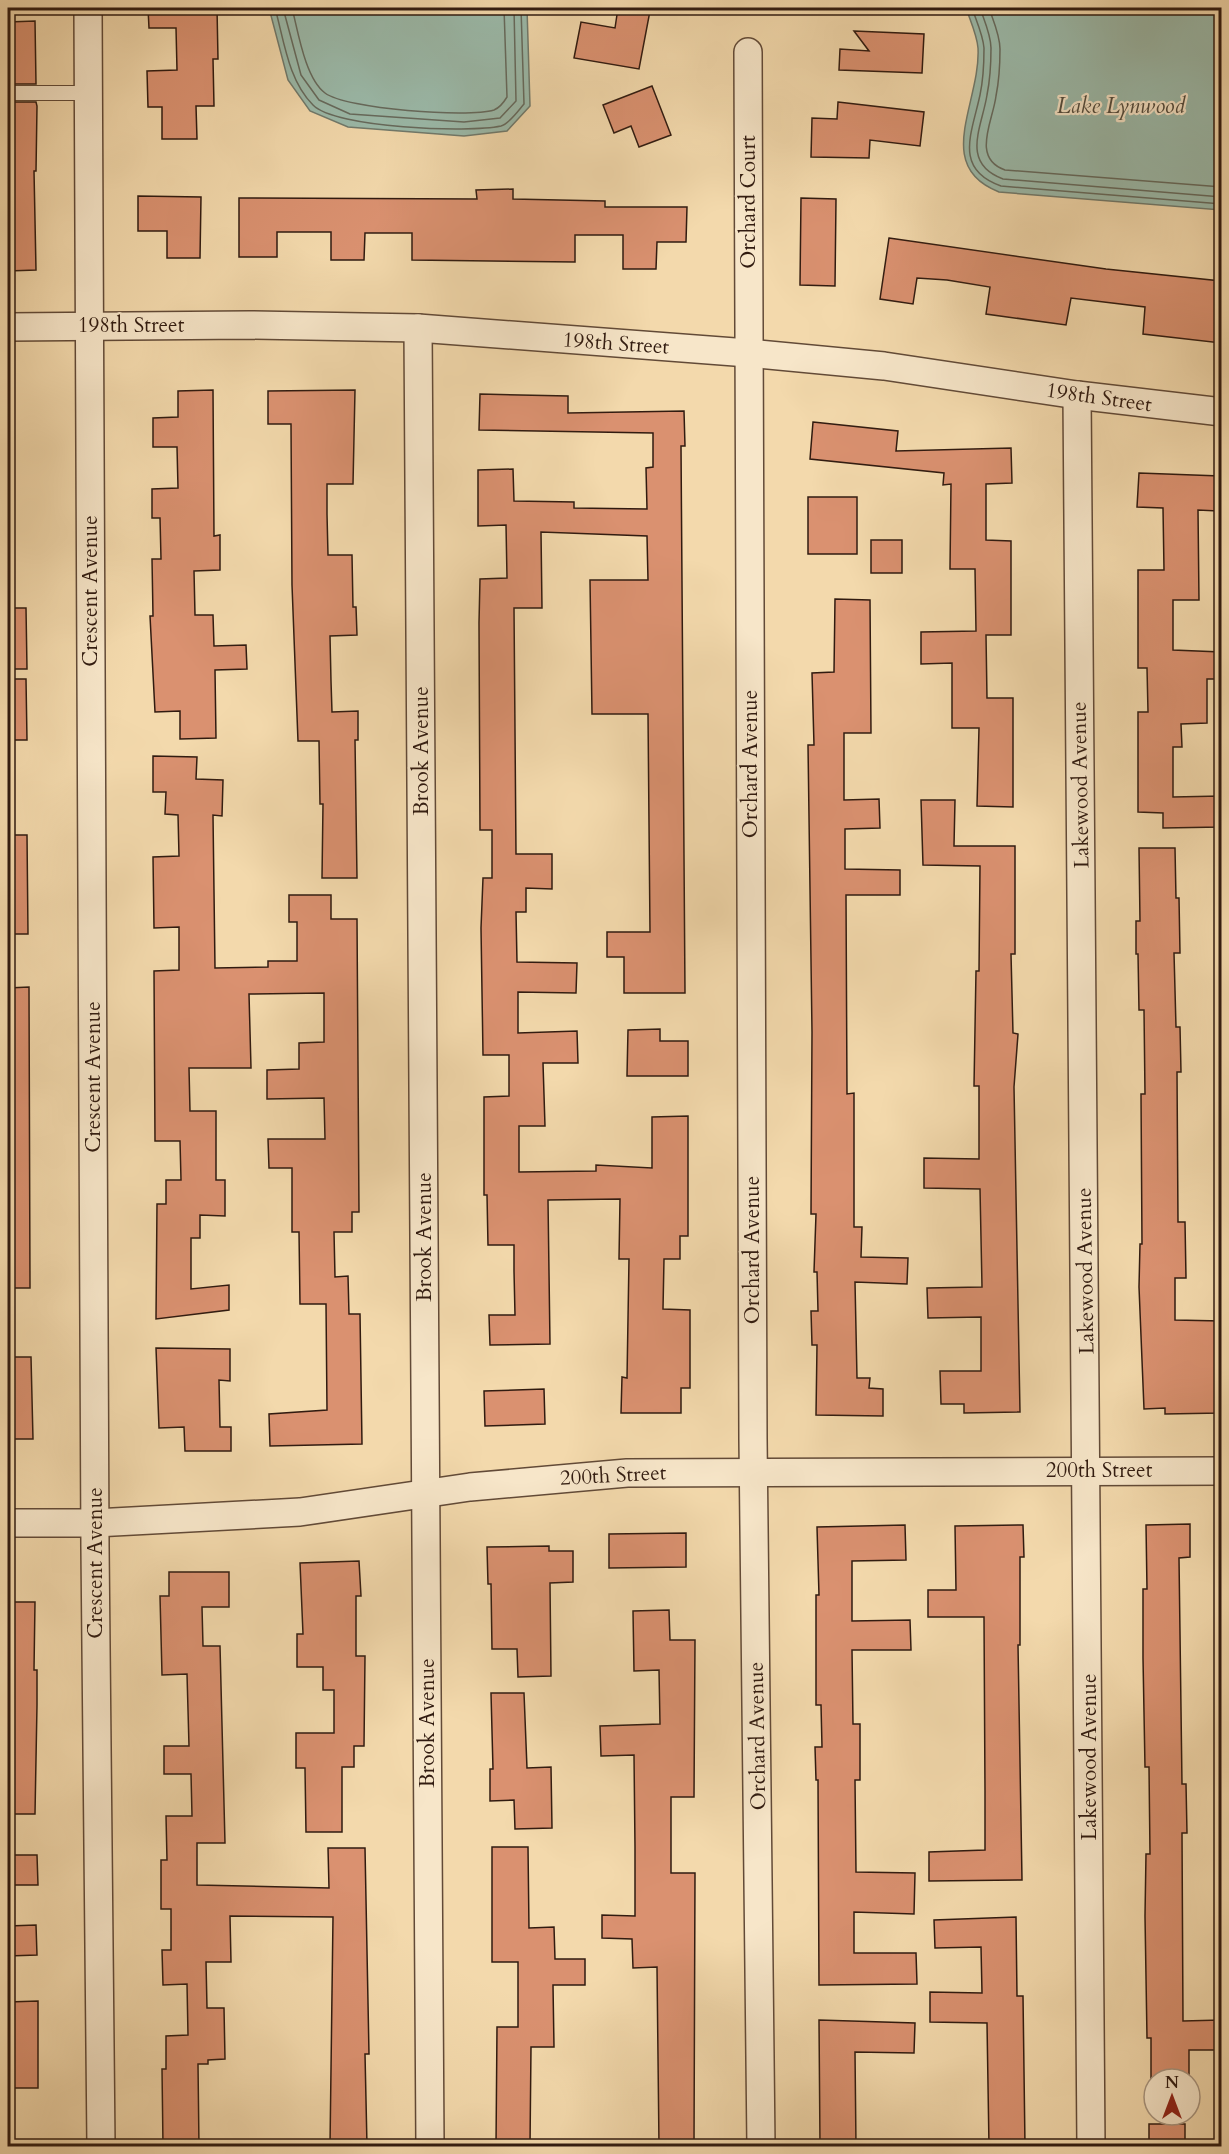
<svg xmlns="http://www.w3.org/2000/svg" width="1229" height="2154" font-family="Cardo,serif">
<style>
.water{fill:#9bbaaa;stroke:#717a6c;stroke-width:1.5}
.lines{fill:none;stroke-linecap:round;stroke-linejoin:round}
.shore{stroke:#666a5d;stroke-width:1.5}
.building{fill:#da9170;stroke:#311b10;stroke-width:1.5}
.lane-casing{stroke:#624a37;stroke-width:16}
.street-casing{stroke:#624a37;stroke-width:30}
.lane{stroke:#f7e6c9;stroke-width:14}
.street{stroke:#f7e6c9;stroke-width:27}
.labels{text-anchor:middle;stroke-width:4.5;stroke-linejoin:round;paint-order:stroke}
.street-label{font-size:21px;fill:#311b10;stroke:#f7e6c9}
.water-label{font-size:22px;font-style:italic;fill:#514b3e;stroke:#f7e6c9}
</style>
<rect width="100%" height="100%" fill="#f3d9ac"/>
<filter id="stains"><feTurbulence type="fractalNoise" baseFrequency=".00333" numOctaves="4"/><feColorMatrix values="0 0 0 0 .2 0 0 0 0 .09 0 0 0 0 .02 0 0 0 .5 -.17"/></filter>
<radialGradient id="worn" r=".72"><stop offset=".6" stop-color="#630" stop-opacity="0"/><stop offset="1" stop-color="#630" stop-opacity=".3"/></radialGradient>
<g class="water">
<polygon points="269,8 527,8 530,106 507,131 464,136 348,127 310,111 288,80"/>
<path d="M966,8H1221V210L999,192C932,166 981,102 978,48C977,35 970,20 966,8Z"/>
</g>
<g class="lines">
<g class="shore">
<path d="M275,8C284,40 288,80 313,105C335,128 469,133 501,126C509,124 518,111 524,104L521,8"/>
<polyline points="283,8 301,75 319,100 350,114 464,122 500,118 516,101 514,8"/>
<path d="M292,8C298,31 305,78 325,93C346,109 468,118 494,110C499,108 504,102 507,97L504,8"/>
<path d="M972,8C976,20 983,35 984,48C984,63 983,81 980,95C972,133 953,169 1001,186L1222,204"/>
<path d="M980,8C984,20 991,35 991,48C991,63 990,80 987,95C982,127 960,163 1003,179L1222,197"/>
<path d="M989,8C993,20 1000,35 1000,49C1000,64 999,81 996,96C993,121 971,158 1005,170L1222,187"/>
</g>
</g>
<g class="building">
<polygon points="148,8 217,8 218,59 213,59 214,106 196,106 197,139 162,139 162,107 148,107 147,71 177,70 176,28 149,28"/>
<polygon points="618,8 650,11 639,69 574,58 581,22 615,28"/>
<polygon points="35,21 36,84 8,84 8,22"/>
<polygon points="854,31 924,34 922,73 839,70 840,49 869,51"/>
<polygon points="652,86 671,135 639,147 631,126 614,133 603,105"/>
<polygon points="8,102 36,102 37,106 36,171 34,171 36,270 8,271"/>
<polygon points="838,102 924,112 920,146 870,140 869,158 811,157 812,118 837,119"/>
<polygon points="513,189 513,199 605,201 605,207 687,207 686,242 657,242 656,269 623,269 623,235 575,235 575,262 412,260 412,233 365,233 364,260 331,260 331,232 277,232 277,257 239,257 239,198 477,199 476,190"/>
<polygon points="138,196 201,197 200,258 167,258 167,231 138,231"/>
<polygon points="801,198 836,199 835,286 800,285"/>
<polygon points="889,238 1106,269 1221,281 1221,343 1143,334 1145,307 1071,298 1066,325 986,314 990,287 947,280 917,278 913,304 880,299"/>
<polygon points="213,390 214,536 220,535 220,570 194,571 195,615 213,615 214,646 246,645 247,669 215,670 216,738 180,739 180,711 155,712 150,616 153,616 152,559 161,559 160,518 152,518 152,489 178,488 177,447 153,447 153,418 178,417 178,391"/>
<polygon points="355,390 353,484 327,484 327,514 328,555 352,555 353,607 356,607 357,635 330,636 331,681 332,712 358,711 358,740 355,740 357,878 322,878 323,804 320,804 319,741 298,741 292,585 291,424 268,424 268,391"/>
<polygon points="480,394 568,396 568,413 684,411 685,446 681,446 685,993 624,993 624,957 607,957 607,932 650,932 648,714 592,714 590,580 648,580 647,536 541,532 542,608 514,608 516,854 552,854 552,889 526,888 526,912 516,912 517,962 577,963 576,993 518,992 518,1033 577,1031 578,1063 543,1063 545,1126 519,1126 519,1172 596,1171 596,1165 652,1168 652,1117 688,1116 688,1236 680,1236 680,1259 664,1259 663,1309 690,1310 690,1388 681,1388 681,1413 621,1413 622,1377 627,1378 629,1259 619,1259 620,1199 548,1200 550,1344 490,1345 489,1315 515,1315 514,1271 514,1245 488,1245 487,1195 484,1195 484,1097 509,1096 509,1055 483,1055 481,928 483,878 492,878 492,830 480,830 479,623 480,579 507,578 506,525 478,526 478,470 513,469 514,501 574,502 574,508 647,509 646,468 653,467 653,433 479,430"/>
<polygon points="813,422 898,431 896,451 1011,448 1012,483 986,484 986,540 1011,541 1011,635 986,635 987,698 1013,698 1013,807 977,806 979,728 952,728 952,663 921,664 921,632 976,631 975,569 950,569 951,484 943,485 944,473 810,459"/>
<polygon points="1139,473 1220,476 1218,511 1198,510 1199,600 1173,600 1173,650 1221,652 1220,679 1207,679 1207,723 1181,724 1182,747 1173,747 1173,797 1221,796 1221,827 1163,828 1163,813 1138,812 1138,712 1148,712 1147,668 1138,668 1138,570 1164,570 1163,508 1137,507"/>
<rect x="808" y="497" width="49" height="57"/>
<rect x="871" y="540" width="31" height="33"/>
<polygon points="835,599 870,600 871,733 844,733 844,800 879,799 880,828 845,829 845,869 900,870 900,895 846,895 847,1094 854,1093 854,1227 862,1227 861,1257 908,1258 907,1284 855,1282 857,1378 870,1378 869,1388 883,1389 883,1416 816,1415 817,1345 812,1345 811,1311 818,1311 817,1272 814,1272 816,1214 811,1214 812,1032 808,745 814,745 812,673 834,672"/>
<polygon points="8,608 26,608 27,669 8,669"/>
<polygon points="8,679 26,679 27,740 8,740"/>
<polygon points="153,756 197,757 196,779 223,780 222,816 213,815 215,968 268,967 268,961 297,961 297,922 289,922 289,895 331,895 331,919 357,919 359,1212 352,1212 352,1232 334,1232 335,1277 348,1276 349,1314 360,1314 362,1444 270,1446 269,1414 327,1410 326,1304 300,1304 299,1232 292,1232 292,1168 269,1168 268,1139 325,1139 324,1098 267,1099 267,1070 299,1069 299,1043 324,1042 324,993 249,994 251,1068 189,1068 190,1111 216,1111 216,1180 225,1180 225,1216 200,1215 200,1238 191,1238 191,1289 229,1285 229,1310 156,1319 157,1204 166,1204 166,1180 181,1180 180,1141 155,1141 154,971 179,970 179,927 154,928 153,857 179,856 178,815 165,814 166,792 153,792"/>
<polygon points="921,800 955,800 954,846 1015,846 1015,954 1011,954 1013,1033 1018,1034 1014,1087 1020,1412 964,1413 964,1404 941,1404 940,1371 981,1371 981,1317 928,1318 927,1288 982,1287 980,1189 924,1188 924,1158 979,1159 979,1086 974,1086 976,971 979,971 980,866 923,865"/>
<polygon points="8,835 27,835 28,934 8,934"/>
<polygon points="1139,848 1175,848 1176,898 1179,898 1180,953 1174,953 1176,1027 1180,1027 1181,1072 1177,1072 1178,1222 1185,1222 1186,1278 1175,1278 1175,1320 1221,1321 1221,1413 1165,1414 1165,1408 1144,1409 1139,1287 1140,1244 1142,1244 1141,1094 1145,1094 1144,1010 1139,1010 1138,954 1136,954 1136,921 1140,921"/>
<polygon points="29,987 30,1288 8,1288 8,988"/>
<polygon points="660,1029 660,1041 688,1041 688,1076 627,1076 628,1030"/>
<polygon points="156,1348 230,1349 230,1381 219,1380 220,1427 231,1427 231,1451 185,1451 184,1427 159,1428"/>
<polygon points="8,1357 31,1357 33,1439 8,1439"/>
<polygon points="544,1389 545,1424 485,1426 484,1391"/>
<polygon points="1190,1524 1190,1557 1179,1558 1182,1784 1186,1784 1187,1833 1182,1833 1183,2021 1221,2020 1221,2050 1189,2050 1189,2079 1151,2079 1151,2038 1147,2038 1145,1916 1146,1854 1150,1854 1149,1767 1145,1767 1143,1658 1143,1589 1147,1589 1146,1525"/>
<polygon points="905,1525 906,1560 852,1561 852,1621 910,1620 911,1650 852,1650 853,1724 860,1724 860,1780 855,1780 856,1872 915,1873 914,1914 854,1912 854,1953 916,1953 917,1984 819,1985 818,1780 816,1780 815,1747 822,1747 821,1705 816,1705 816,1595 819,1595 817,1527"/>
<polygon points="1023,1525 1024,1557 1020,1557 1020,1645 1018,1645 1022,1880 929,1881 929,1852 985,1850 985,1791 984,1617 928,1617 928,1590 956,1590 955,1526"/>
<polygon points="686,1533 686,1567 609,1568 609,1534"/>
<polygon points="549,1546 549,1551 573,1551 573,1582 550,1583 551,1676 518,1677 517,1649 492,1649 491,1584 488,1584 487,1547"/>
<polygon points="359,1561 361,1596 356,1596 356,1656 365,1656 364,1746 354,1746 354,1767 342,1767 342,1832 306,1832 305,1768 296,1768 296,1733 334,1733 334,1690 323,1690 323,1667 297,1667 297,1634 303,1634 300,1563"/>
<polygon points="169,1572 229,1572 229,1607 202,1607 203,1646 220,1646 225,1843 197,1843 197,1885 329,1888 328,1848 365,1848 369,2054 365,2054 367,2146 330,2146 333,1917 230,1916 231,1962 206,1962 207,2008 224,2008 225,2059 208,2060 208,2064 198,2064 199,2146 163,2146 162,2069 166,2069 166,2036 188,2035 187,1984 163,1985 162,1950 171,1950 171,1909 161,1909 161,1860 167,1860 166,1816 192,1816 191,1774 164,1774 164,1746 189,1746 187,1674 162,1675 160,1596 169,1596"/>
<polygon points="8,1602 35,1602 34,1670 37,1670 37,1705 35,1814 8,1814"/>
<polygon points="669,1610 670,1640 695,1640 694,1797 671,1797 671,1873 695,1873 694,2146 659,2146 657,1967 633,1968 632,1939 602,1938 602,1915 635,1916 635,1847 634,1755 601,1756 600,1726 660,1724 659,1670 634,1671 633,1611"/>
<polygon points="491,1693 524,1693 527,1768 551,1767 552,1828 515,1829 514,1800 490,1801 490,1769 493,1769"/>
<polygon points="492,1847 528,1847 529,1928 554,1927 555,1959 585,1959 585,1985 553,1985 554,2047 531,2047 530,2146 496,2146 497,2027 518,2027 518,1962 492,1962"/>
<polygon points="8,1855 37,1855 38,1885 8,1885"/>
<polygon points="1016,1917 1017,1996 1023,1996 1025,2146 989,2146 987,2023 930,2022 930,1992 982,1993 981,1947 935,1948 934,1920"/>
<polygon points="36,1925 37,1955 8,1956 8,1926"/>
<polygon points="38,2001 38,2088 8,2088 8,2002"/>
<polygon points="819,2020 915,2023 914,2053 855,2052 856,2146 820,2146"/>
<rect x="1149" y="2124" width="36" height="22"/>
</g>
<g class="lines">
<g class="lane-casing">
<polyline id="lane" points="8,93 88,93"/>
</g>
<g class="street-casing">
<g id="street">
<polyline points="88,8 95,1547 101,2146"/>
<polyline points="748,52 753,1439 761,2146"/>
<polyline points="8,327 249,325 418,328 748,353 884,366 1077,395 1222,412"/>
<polyline points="418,328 430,2146"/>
<polyline points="1077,395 1091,2146"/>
<polyline points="8,1523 95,1523 300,1512 470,1487 627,1473 1222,1471"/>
</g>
</g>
<use href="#lane" class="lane"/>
<use href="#street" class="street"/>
</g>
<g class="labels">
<g class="street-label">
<text transform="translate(748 202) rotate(-90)" y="7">Orchard Court</text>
<text x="131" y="332">198th Street</text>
<text transform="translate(616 343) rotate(4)" y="7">198th Street</text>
<text transform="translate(1099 397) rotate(8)" y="7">198th Street</text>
<text transform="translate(90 591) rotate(-90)" y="7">Crescent Avenue</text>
<text transform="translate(421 751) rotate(-90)" y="7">Brook Avenue</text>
<text transform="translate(750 764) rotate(-90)" y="7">Orchard Avenue</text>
<text transform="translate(1080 785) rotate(-91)" y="7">Lakewood Avenue</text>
<text transform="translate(93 1077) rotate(-90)" y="7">Crescent Avenue</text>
<text transform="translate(424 1237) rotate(-90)" y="7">Brook Avenue</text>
<text transform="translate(752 1250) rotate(-90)" y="7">Orchard Avenue</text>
<text transform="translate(1085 1271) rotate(-91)" y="7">Lakewood Avenue</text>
<text x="1099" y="1477">200th Street</text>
<text transform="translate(613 1475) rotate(-3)" y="7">200th Street</text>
<text transform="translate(95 1563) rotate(-90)" y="7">Crescent Avenue</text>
<text transform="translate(427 1723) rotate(-90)" y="7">Brook Avenue</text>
<text transform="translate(757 1736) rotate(-91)" y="7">Orchard Avenue</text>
<text transform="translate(1089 1757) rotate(-90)" y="7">Lakewood Avenue</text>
</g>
<g class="water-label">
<text x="1121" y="113">Lake Lynwood</text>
</g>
</g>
<rect width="1229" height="2154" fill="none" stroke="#f3d9ac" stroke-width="30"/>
<rect x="9" y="9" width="1211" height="2136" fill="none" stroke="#311b10" stroke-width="3"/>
<rect x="15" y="15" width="1199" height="2124" fill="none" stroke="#311b10" stroke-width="1.5"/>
<g transform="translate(1172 2097)"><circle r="28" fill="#f7e6c9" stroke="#a8957f" stroke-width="1.5"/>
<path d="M0-4.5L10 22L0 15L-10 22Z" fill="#8f2418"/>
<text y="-9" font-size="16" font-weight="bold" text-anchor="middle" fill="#311b10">N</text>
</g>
<rect width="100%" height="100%" filter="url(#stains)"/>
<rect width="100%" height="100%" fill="url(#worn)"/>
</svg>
